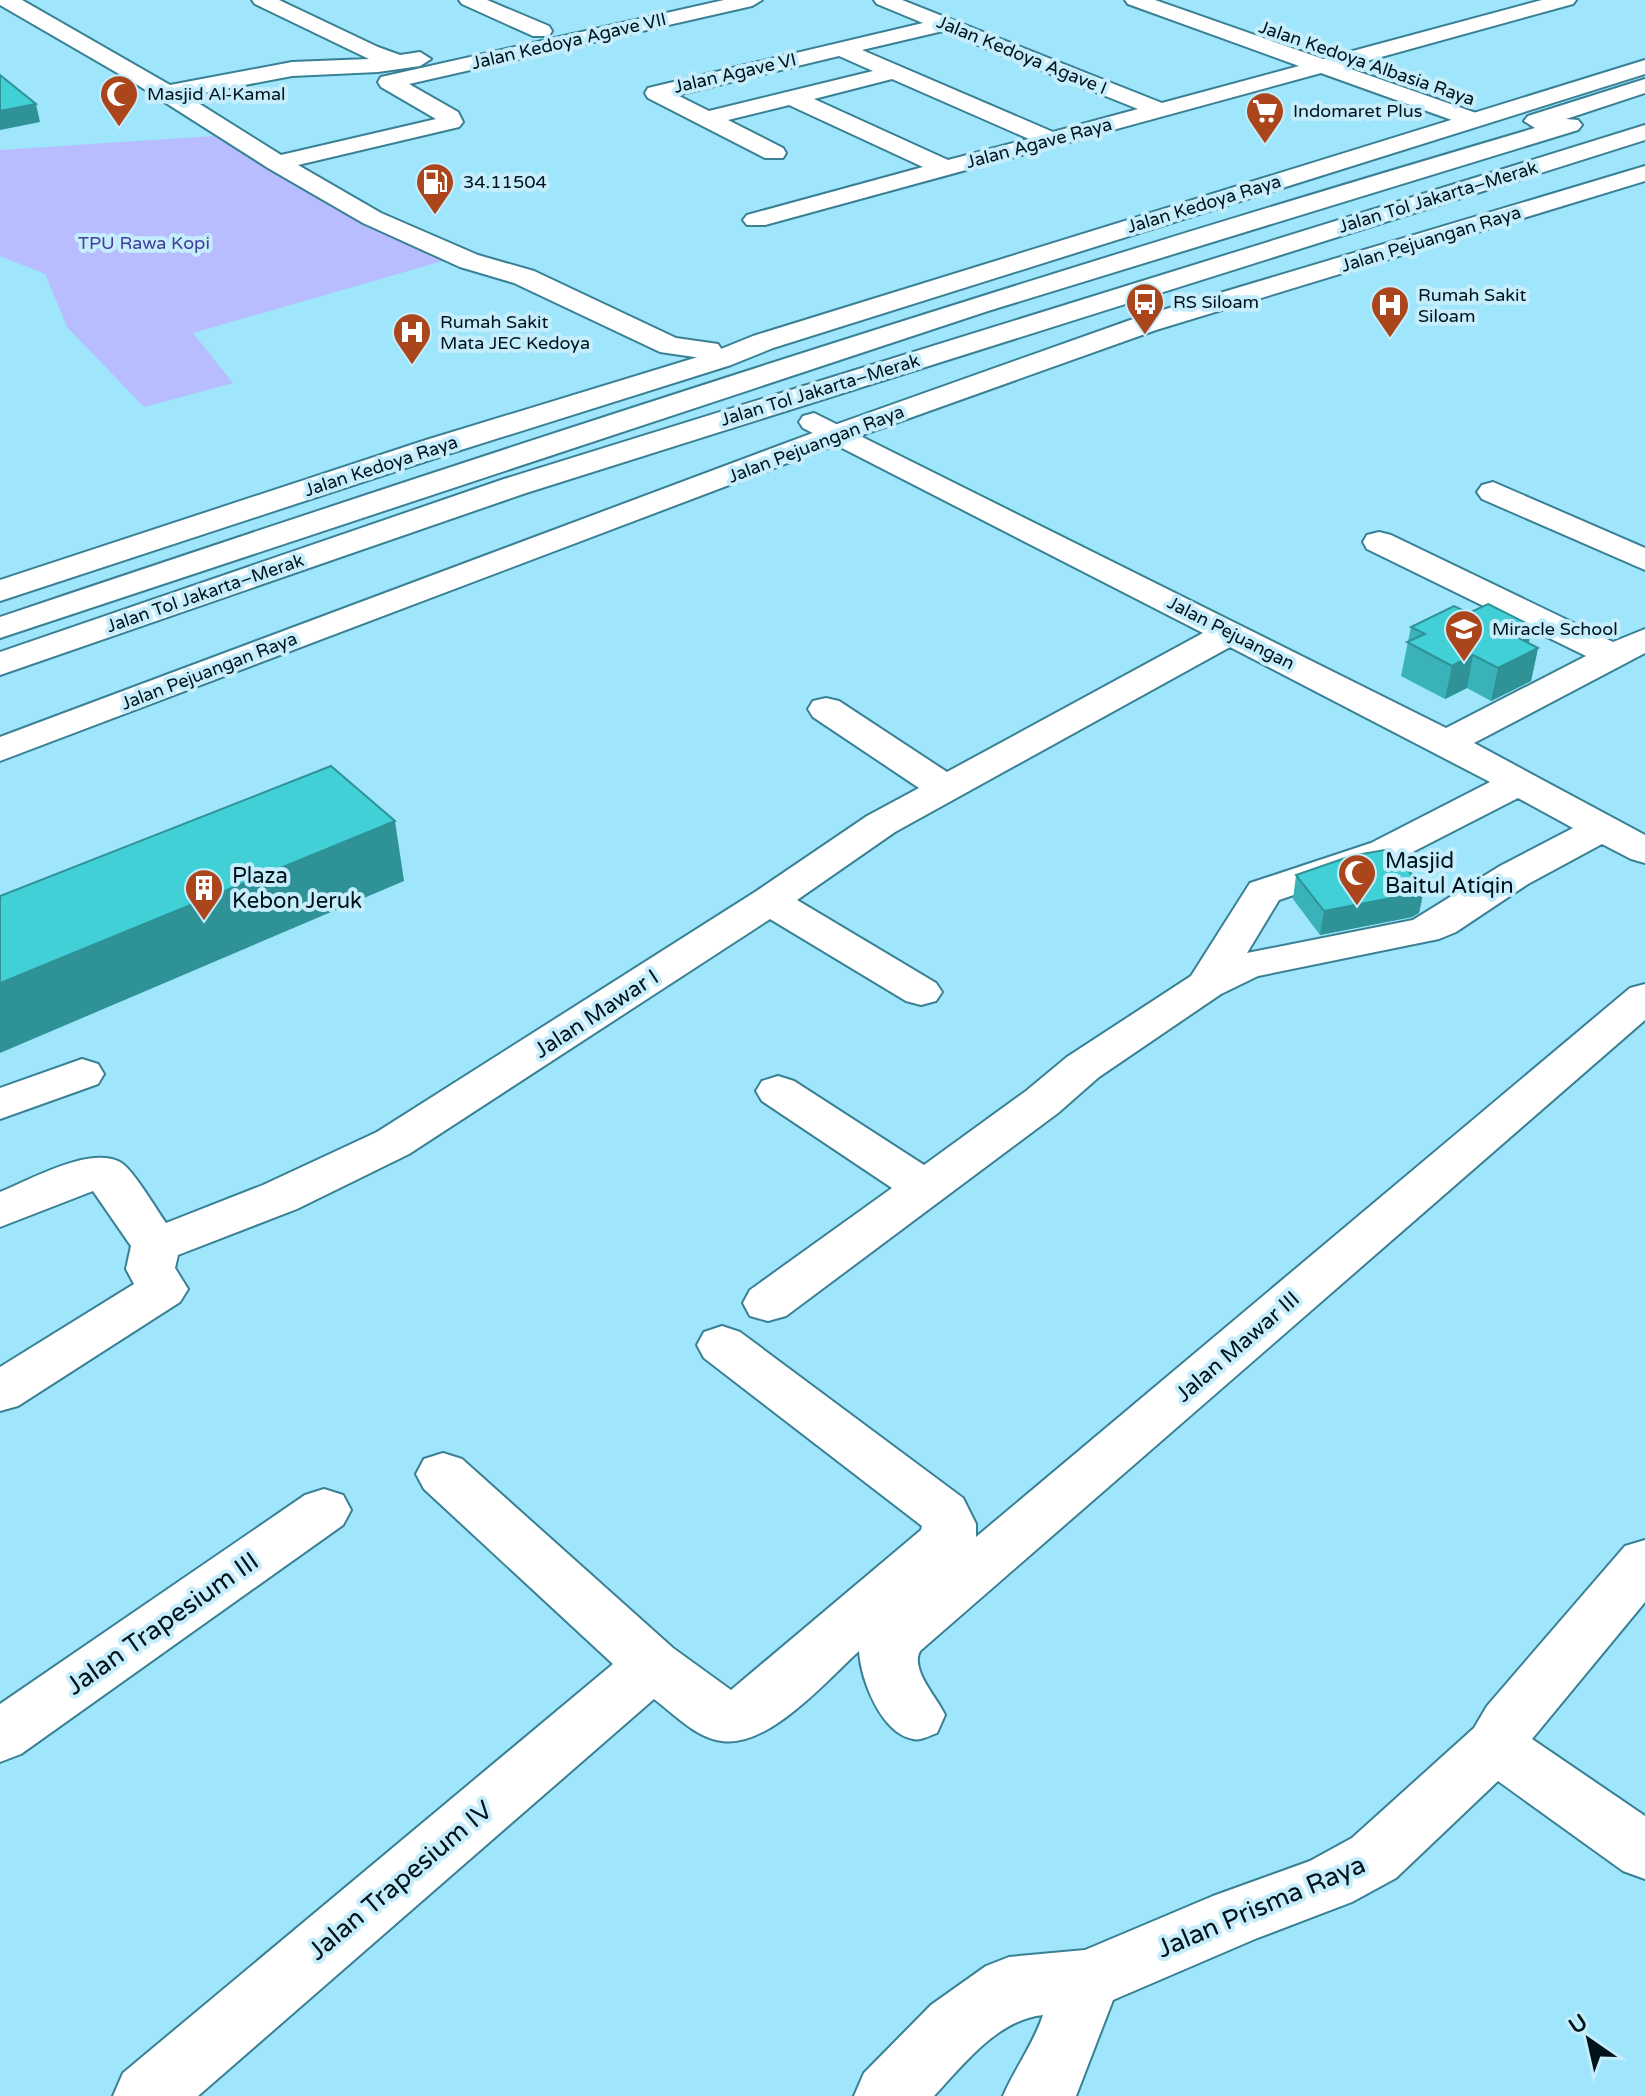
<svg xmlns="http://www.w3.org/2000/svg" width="1645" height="2096" font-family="'Varela Round',sans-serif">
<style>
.green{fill:#b7bdfe}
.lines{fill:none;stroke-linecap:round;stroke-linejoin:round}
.minor-casing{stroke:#3a8095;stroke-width:4}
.major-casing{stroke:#3a8095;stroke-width:4}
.highway-casing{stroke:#3a8095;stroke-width:4}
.minor{fill:#fff;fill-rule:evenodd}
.major{fill:#fff;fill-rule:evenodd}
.highway{fill:#fff;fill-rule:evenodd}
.wall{fill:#39b3b9}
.shaded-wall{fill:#2e9296}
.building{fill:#42d0d7;stroke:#2e9296;stroke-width:2}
.labels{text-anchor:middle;stroke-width:8;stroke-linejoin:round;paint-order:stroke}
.far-street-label{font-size:18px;fill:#00131b;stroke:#c5edfb}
.far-poi-label{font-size:18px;fill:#00131b;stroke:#c5edfb;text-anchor:start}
.far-park-label{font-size:18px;fill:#413d9a;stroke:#c5edfb}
.poi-label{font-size:22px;fill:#00131b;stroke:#c5edfb;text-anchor:start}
.street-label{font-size:22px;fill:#00131b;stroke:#c5edfb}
.near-street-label{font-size:26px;fill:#00131b;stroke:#c5edfb}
</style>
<rect width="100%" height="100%" fill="#9fe5fc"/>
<polygon class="green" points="214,136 336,208 446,260 193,333 233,383 144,407 67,327 45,274 0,256 0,150"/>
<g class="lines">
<g class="minor-casing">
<g id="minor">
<polygon points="0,0 22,0 170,85 292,62 369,59 255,4 252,0 279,0 378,47 400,55 420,52 431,59 420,66 378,72 292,76 187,96 281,155 436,119 381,87 378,82 381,77 724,0 762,0 752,6 409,84 458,112 463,122 459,127 298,165 381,213 478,255 534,271 676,338 718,344 722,350 718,356 708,359 660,352 514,283 460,267 363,223 268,168 133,82 0,5"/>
<polygon points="459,0 487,0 549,26 552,31 549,36 533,36 462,4"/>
<path d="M874,0H902L1162,103L1299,66L1128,4L1125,0H1155L1323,59L1542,0H1576L1573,4L1345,67L1479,114L1483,119L1479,124H1463L1321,73L765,225H747L743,220L747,215L923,167L789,105L728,120L783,148L786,153L783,158H765L648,98L645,93L648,88L923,23L877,4ZM943,31L1138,109L1053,132L862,50ZM839,56L873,71L709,111L677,95ZM892,79L1029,139L948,160L814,99Z"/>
<path d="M814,413L1446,728L1586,656L1367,549L1363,542L1367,535L1379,532L1391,535L1613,642L1645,629V653L1474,743L1645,835V863L1631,859L1602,844L1528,884L1456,932L1439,939L1258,976L1221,994L1099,1077L1058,1113L786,1316L768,1321L750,1316L743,1303L750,1290L892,1188L762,1101L756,1091L762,1081L778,1076L794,1081L924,1165L1026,1091L1067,1057L1191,976L1250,883L1371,843L1490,782L1230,647L895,832L797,900L936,983L942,992L936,1001L921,1005L906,1001L770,919L409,1154L297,1209L178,1255L175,1268L188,1289L180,1302L18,1406L0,1411V1367L134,1284L126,1269L131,1246L93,1191L0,1227V1192C30,1180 89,1146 120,1162C133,1169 156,1209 166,1223L263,1185L377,1132L755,892L867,816L919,788L813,717L808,709L813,701L826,698L839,701L947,772L1203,633L803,428L799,422L803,416ZM1518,798L1573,828L1500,866L1413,920L1247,953L1279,900L1399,859Z"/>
<polygon points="1493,482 1645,548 1645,570 1482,499 1477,492 1482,485"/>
<path d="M1645,984V1020L920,1651C910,1670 937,1697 945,1715L937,1733C929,1736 920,1741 913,1739C881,1733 861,1680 859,1651C827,1680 769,1748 722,1741C696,1738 674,1714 654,1699L198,2096H113L123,2073L613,1664L424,1489L416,1474L424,1459L443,1453L462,1459L673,1648L731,1690L921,1530L922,1526L704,1358L697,1345L704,1332L722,1326L740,1332L963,1498L976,1524V1537L1630,988Z"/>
<polygon points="82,1059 98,1064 104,1074 98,1084 0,1119 0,1088"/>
<polygon points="324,1489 343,1495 351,1510 343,1525 21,1754 0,1762 0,1704 305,1495"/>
<path d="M1645,1540V1602L1532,1739L1645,1816V1879L1623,1871L1498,1781L1396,1878L1352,1902L1255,1939L1113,2000L1076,2096H1003C1015,2068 1033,2045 1043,2015C997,2020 964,2064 934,2096H854L864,2073L931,2005L986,1966L1009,1957L1085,1950L1213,1896L1310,1861L1352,1838L1474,1728L1487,1706L1625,1546Z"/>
</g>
</g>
<g class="major-casing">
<g id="major">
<polygon points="1645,60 1645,74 773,348 731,365 448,454 0,601 0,580 426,440 711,353 753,336"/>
<polygon points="1645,166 1645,181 1156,330 848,440 0,761 0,737 826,428 1136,318"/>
</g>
</g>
<g class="highway-casing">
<g id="highway">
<path d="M1645,79V93L1566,119L1578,120L1582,125L1578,130L988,311L0,638V617C509,446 1020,279 1535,128L1524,121L1528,116Z"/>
<polygon points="1645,125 1645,140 526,493 0,675 0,652 504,479"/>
</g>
</g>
<use href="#minor" class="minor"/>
<use href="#major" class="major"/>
<use href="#highway" class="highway"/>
</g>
<g class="wall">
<polygon points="1469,613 1532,626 1529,643 1538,648 1531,681 1491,701 1467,688 1445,699 1401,676 1411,627"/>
<polygon points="1296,875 1424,889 1419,913 1412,917 1320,935 1293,899"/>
</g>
<g class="shaded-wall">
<polygon points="36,104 40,122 0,130 0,111"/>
<polygon points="1532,626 1526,654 1538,648 1531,681 1491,701 1498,668 1513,635"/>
<polygon points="1473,655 1467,688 1445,699 1452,666"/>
<polygon points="395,821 404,881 0,1053 0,983"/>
<polygon points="1424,889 1419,913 1412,917 1320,935 1324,911"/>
</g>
<g class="building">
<polygon points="0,75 36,104 0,111"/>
<polygon points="1488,604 1532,626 1513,635 1538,648 1498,668 1473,655 1452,666 1407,642 1425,634 1411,627 1454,606 1469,613"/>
<polygon points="331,766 395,821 0,983 0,896"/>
<polygon points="1390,849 1424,889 1417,893 1324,911 1296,875 1351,856"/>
</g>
<defs>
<g id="mosque-pin" transform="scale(2)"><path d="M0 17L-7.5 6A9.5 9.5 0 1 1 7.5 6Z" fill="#ab451c" stroke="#c5edfb"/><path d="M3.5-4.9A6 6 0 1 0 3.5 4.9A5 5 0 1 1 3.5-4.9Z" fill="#fff"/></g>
<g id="supermarket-pin" transform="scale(2)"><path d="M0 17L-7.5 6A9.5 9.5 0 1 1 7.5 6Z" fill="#ab451c" stroke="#c5edfb"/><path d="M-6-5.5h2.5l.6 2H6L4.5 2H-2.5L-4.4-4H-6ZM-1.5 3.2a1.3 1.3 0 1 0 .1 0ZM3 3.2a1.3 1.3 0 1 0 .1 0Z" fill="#fff"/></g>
<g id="fuel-pin" transform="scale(2)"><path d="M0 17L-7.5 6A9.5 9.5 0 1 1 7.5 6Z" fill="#ab451c" stroke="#c5edfb"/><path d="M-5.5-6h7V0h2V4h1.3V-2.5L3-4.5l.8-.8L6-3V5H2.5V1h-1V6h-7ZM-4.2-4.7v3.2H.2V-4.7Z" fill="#fff"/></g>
<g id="bus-pin" transform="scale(2)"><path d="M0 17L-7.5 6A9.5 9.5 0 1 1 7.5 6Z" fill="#ab451c" stroke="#c5edfb"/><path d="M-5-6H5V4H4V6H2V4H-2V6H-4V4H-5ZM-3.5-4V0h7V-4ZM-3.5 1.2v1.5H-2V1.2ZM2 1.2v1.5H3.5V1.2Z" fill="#fff"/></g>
<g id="hospital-pin" transform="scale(2)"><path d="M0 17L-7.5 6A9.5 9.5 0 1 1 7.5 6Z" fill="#ab451c" stroke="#c5edfb"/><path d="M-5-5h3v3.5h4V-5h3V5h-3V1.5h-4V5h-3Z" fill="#fff"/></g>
<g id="school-pin" transform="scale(2)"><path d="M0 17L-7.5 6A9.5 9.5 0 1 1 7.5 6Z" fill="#ab451c" stroke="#c5edfb"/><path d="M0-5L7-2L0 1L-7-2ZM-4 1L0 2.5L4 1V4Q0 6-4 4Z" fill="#fff"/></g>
<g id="building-pin" transform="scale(2)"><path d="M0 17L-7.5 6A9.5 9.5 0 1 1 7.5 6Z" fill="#ab451c" stroke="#c5edfb"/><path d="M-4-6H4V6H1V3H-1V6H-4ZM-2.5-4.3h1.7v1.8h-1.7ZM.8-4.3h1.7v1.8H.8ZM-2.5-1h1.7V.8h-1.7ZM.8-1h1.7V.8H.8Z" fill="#fff"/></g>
</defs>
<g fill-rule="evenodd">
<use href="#mosque-pin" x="119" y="94"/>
<use href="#supermarket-pin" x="1265" y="111"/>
<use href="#fuel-pin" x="435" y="182"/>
<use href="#bus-pin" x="1145" y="302"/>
<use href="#hospital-pin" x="1390" y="305"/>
<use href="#hospital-pin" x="412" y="332"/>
<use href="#school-pin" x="1464" y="629"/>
<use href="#mosque-pin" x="1357" y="873"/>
<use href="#building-pin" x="204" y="888"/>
</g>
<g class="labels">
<g class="far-street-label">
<text transform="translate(569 41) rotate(-13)" y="6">Jalan Kedoya Agave VII</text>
<text transform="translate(1022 55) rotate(22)" y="6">Jalan Kedoya Agave I</text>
<text transform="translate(1367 63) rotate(19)" y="6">Jalan Kedoya Albasia Raya</text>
<text transform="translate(735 73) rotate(-13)" y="6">Jalan Agave VI</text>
<text transform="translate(1039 143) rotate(-15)" y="6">Jalan Agave Raya</text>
<text transform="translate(1438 197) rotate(-17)" y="6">Jalan Tol Jakarta–Merak</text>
<text transform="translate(1204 204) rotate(-17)" y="6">Jalan Kedoya Raya</text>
<text transform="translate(1431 239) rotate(-17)" y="6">Jalan Pejuangan Raya</text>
<text transform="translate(820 390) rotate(-17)" y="6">Jalan Tol Jakarta–Merak</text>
<text transform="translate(816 444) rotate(-21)" y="6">Jalan Pejuangan Raya</text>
<text transform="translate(381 466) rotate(-18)" y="6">Jalan Kedoya Raya</text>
<text transform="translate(205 593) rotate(-19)" y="6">Jalan Tol Jakarta–Merak</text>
<text transform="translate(1231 633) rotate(27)" y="6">Jalan Pejuangan</text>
<text transform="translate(209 671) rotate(-21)" y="6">Jalan Pejuangan Raya</text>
</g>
<g class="far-poi-label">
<text x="147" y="100">Masjid Al-Kamal</text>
<text x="1293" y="117">Indomaret Plus</text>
<text x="463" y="188">34.11504</text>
<text x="1418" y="301">Rumah Sakit<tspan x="1418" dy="21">Siloam</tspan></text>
<text x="1173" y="308">RS Siloam</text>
<text x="440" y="328">Rumah Sakit<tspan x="440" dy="21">Mata JEC Kedoya</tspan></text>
<text x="1492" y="635">Miracle School</text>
</g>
<g class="far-park-label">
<text x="144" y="249">TPU Rawa Kopi</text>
</g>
<g class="poi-label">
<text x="1385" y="868">Masjid<tspan x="1385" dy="25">Baitul Atiqin</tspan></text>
<text x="232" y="883">Plaza<tspan x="232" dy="25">Kebon Jeruk</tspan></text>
</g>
<g class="street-label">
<text transform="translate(596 1013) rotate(-33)" y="8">Jalan Mawar I</text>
<text transform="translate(1237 1346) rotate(-41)" y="8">Jalan Mawar III</text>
</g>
<g class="near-street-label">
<text transform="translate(162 1623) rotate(-35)" y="9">Jalan Trapesium III</text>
<text transform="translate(400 1880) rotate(-40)" y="9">Jalan Trapesium IV</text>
<text transform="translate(1261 1906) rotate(-23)" y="9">Jalan Prisma Raya</text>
</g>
</g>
<g transform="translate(1589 2040) rotate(326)" stroke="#c5edfb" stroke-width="6" paint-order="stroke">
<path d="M0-6L14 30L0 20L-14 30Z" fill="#00131b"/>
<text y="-12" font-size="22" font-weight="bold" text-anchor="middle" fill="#00131b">U</text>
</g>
</svg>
